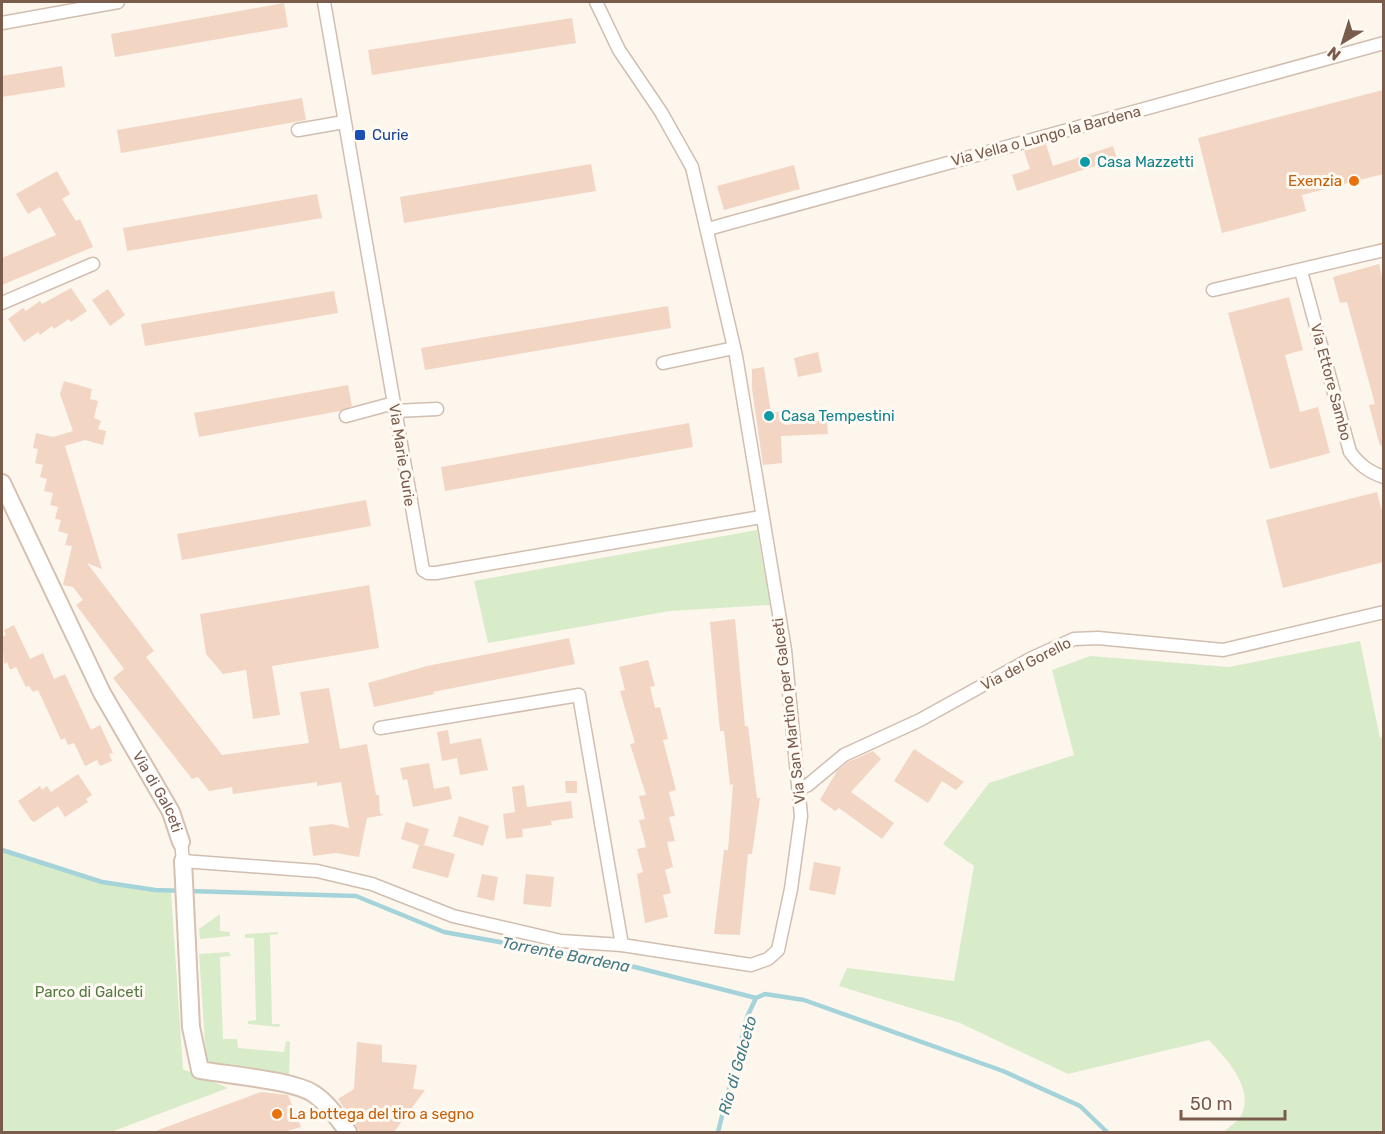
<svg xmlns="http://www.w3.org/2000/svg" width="1385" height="1134" font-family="Rubik,sans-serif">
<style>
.green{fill:#d8ecc9}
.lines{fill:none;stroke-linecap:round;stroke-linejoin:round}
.stream{stroke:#a5d3da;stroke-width:4.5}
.building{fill:#f3d5c3}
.street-casing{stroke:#d1beb0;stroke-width:15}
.secondary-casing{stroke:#d6c0b0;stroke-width:20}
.street{stroke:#fff;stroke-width:12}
.secondary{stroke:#fff;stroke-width:16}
.transit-dot{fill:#1a4fb4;stroke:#fffaf3;stroke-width:2}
.culture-dot{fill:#0f9aa8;stroke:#fffaf3;stroke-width:2}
.food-dot{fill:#e8710a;stroke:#fffaf3;stroke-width:2}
.labels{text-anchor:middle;stroke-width:6;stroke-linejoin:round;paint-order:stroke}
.transit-label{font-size:15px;fill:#164399;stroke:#fffaf3;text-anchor:start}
.street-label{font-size:15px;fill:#7a5c4d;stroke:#fffaf3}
.culture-label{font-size:15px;fill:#0d838f;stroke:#fffaf3;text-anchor:start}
.food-label{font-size:15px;fill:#c56008;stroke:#fffaf3;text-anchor:end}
.park-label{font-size:15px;fill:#537a41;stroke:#fffaf3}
.water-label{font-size:16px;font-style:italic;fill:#437c86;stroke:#fffaf3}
</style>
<rect width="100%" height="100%" fill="#fdf6ec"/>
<g class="green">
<polygon points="757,530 770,605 670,611 488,643 474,581"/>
<path d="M1360,641L1380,738L1383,737V1132H1223C1228,1128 1237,1122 1241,1116C1255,1087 1226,1059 1209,1040L1068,1074L960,1023L839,986L847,968L954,981L974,866L943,844L989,783L1074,755L1052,670L1090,656L1229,667Z"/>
<polygon points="2,850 102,882 171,892 183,1069 228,1088 111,1132 2,1132"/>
<polygon points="220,914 220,931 230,932 230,936 200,939 199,929"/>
<polygon points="278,932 278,934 270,935 272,1024 280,1024 279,1027 248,1024 248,1021 256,1020 254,938 245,938 245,934"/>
<polygon points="229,952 231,956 220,957 223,1039 237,1039 238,1048 284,1052 286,1041 290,1042 289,1076 212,1064 206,1058 199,954"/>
</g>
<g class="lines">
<g class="stream">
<polyline points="2,850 102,882 155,890 356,896 444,932 627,965 756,998 765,994 804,1000 1003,1071 1080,1106 1107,1132"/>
<polyline points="718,1132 747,1017 756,998"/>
</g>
</g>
<g class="building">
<polygon points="284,3 288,27 115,57 111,34"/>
<polygon points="572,18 576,43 372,75 368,50"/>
<polygon points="62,66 65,87 2,97 2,76"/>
<polygon points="1383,90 1383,174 1302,195 1306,211 1222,233 1198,138"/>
<polygon points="302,98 306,120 121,153 117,130"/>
<polygon points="1046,144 1053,166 1113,146 1117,159 1017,191 1012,175 1030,169 1024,151"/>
<polygon points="591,164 596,191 404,223 400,197"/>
<polygon points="794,165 800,189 724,210 717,186"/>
<polygon points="57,171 70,194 62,199 76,221 80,219 93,247 2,285 2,258 56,235 40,207 28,214 16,194"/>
<polygon points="317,194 322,218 127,251 123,228"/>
<polygon points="1379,264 1383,281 1383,445 1380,446 1369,405 1375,404 1347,302 1340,303 1333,277"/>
<polygon points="71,288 87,311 71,322 69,319 54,329 52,326 40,335 38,332 24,342 8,319 23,308 26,311 40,301 42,304"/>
<polygon points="108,289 125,315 110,326 92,300"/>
<polygon points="334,291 338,313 145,346 141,324"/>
<polygon points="1289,297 1303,350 1285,355 1300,412 1318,407 1330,453 1270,469 1228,313"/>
<polygon points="668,306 671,328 425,370 421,348"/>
<polygon points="818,352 822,372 798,377 794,358"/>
<polygon points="764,367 771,413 782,411 785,425 827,420 828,434 781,436 782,463 763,465 752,389 752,369"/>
<polygon points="64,381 92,389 90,399 98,401 94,418 101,421 98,429 106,431 103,445 85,440 65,446 102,569 87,563 154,651 146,657 222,755 309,743 300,692 329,688 340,749 367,744 376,795 379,795 380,813 384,815 367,818 359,857 336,853 313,856 309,827 332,824 349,828 341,782 317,786 317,782 233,794 232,787 209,791 198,777 192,779 113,678 124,669 76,605 83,600 73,587 63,585 72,546 65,545 68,534 58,531 61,520 55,519 58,507 50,505 53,493 44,491 47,479 40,477 43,465 35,463 38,449 33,448 36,433 53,437 73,431 60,394"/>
<polygon points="348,385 352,406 340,411 199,437 194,413"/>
<polygon points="689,423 693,447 445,491 441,467"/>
<polygon points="1377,492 1383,515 1383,562 1283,588 1266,520"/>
<polygon points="366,500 371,526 182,560 177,534"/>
<polygon points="369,585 379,648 272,666 280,715 253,719 246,670 223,674 206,654 200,614"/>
<polygon points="735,619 745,726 748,726 757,798 760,798 752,854 748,854 740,935 714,934 724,850 728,850 733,784 730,785 724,731 720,731 710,622"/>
<polygon points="14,625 30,659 43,653 54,679 65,674 91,730 100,725 113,753 109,754 112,761 100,766 97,760 85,766 74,743 68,745 65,738 61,740 38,690 33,692 29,686 26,687 16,667 10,670 7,662 4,664 2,637 6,635 4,630"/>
<polygon points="569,638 575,664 433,692 434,694 374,707 368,683 427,666"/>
<polygon points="648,660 655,686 650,687 655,708 660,707 668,739 663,740 676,790 669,792 675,816 669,817 675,841 667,842 673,867 665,870 671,893 663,895 668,917 645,923 637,874 643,872 637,849 646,847 639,820 645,819 639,796 646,795 630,744 635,743 620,691 625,690 619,667"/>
<polygon points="448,730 450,744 481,738 488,770 460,775 457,758 442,761 437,732"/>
<polygon points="914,749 964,782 956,790 942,781 928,803 894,781"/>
<polygon points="873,751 881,759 851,792 894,823 882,839 839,808 835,811 820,800 837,771 848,762"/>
<polygon points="429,763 434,789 449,786 452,799 413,807 407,779 403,780 400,768"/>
<polygon points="78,774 92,795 86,799 88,802 65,817 58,806 34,822 31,820 18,801 40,786 42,790 47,786 51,792"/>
<polygon points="565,781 577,781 577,793 566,793"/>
<polygon points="524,785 527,807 571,801 573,818 551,821 552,825 522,829 523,837 506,839 503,814 515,812 512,787"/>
<polygon points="459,816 489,826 483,846 453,836"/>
<polygon points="406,822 429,829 424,845 455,854 448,878 412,868 419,845 401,839"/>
<polygon points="814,862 841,867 835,895 809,890"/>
<polygon points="482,874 498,877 494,901 477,897"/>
<polygon points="526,874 554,877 551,907 523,904"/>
<polygon points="357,1042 382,1045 382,1062 417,1065 413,1089 425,1090 394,1132 360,1132 338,1099 354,1089"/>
<polygon points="261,1092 288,1095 301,1127 284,1132 153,1132"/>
</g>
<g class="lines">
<g class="street-casing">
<g id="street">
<polyline points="324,2 423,570 428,573 436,573 761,517"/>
<polyline points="2,23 118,2"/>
<polyline points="298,130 344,122"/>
<polyline points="708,229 1384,43"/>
<path d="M1301,271L1350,452C1359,464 1368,472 1384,477"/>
<polyline points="1213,290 1384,250"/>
<polyline points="2,303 93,264"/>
<polyline points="663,363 734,348"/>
<polyline points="395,411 437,409"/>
<polyline points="346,416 394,403"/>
<polyline points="380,728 579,695 622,945"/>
<polyline points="799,789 808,785 844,755 920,720 1032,658 1074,639 1098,638 1223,650 1384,612"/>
<polyline points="181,842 183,861 317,871 372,884 453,916 561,941 622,945 751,965 768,959 778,950 791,889 801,816 785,650 736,356 692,167 661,112 619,50 596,2"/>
</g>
</g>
<g class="secondary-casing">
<g id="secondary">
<path id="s1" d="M2,483L102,693L171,812L181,842"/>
<path d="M183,861L191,1027L200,1070C227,1075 294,1080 314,1094C329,1104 338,1119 348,1132"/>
</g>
</g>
<use href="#street" class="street"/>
<use href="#secondary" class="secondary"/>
</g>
<rect class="transit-dot" x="354" y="129" width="12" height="12" rx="3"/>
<g class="culture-dot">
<circle cx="1085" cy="162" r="6"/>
<circle cx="769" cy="416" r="6"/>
</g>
<g class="food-dot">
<circle cx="1354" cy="181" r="6"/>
<circle cx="277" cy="1114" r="6"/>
</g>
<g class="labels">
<g class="transit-label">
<text x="372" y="140">Curie</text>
</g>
<g class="street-label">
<text transform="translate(1046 136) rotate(-15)" y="5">Via Vella o Lungo la Bardena</text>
<text transform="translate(1331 382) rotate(75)" y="5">Via Ettore Sambo</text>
<text transform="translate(402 455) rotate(81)" y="5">Via Marie Curie</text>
<text transform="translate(1026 664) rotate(-27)" y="5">Via del Gorello</text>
<text transform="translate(789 711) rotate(-97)" y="5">Via San Martino per Galceti</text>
<text dy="5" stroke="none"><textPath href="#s1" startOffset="346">Via di Galceti</textPath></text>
</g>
<g class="culture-label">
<text x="1097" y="167">Casa Mazzetti</text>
<text x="781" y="421">Casa Tempestini</text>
</g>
<g class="food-label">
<text x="1342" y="186">Exenzia</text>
<text x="289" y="1119" text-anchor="start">La bottega del tiro a segno</text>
</g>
<g class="park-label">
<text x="89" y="997">Parco di Galceti</text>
</g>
<g class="water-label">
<text transform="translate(566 954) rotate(11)" y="6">Torrente Bardena</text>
<text transform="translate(737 1065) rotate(-74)" y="6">Rio di Galceto</text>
</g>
</g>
<rect width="1385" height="1134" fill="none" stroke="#7a5c4d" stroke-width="6"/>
<g transform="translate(1343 42) rotate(218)" stroke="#fffaf3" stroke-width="4.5" paint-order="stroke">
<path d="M0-4.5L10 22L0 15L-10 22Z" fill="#7a5c4d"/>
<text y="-9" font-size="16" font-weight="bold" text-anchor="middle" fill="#7a5c4d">N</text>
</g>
<path d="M1181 1110v9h104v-9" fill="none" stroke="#7a5c4d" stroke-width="3"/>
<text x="1190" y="1110" font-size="18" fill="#7a5c4d" stroke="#fffaf3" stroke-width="4.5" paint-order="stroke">50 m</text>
</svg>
